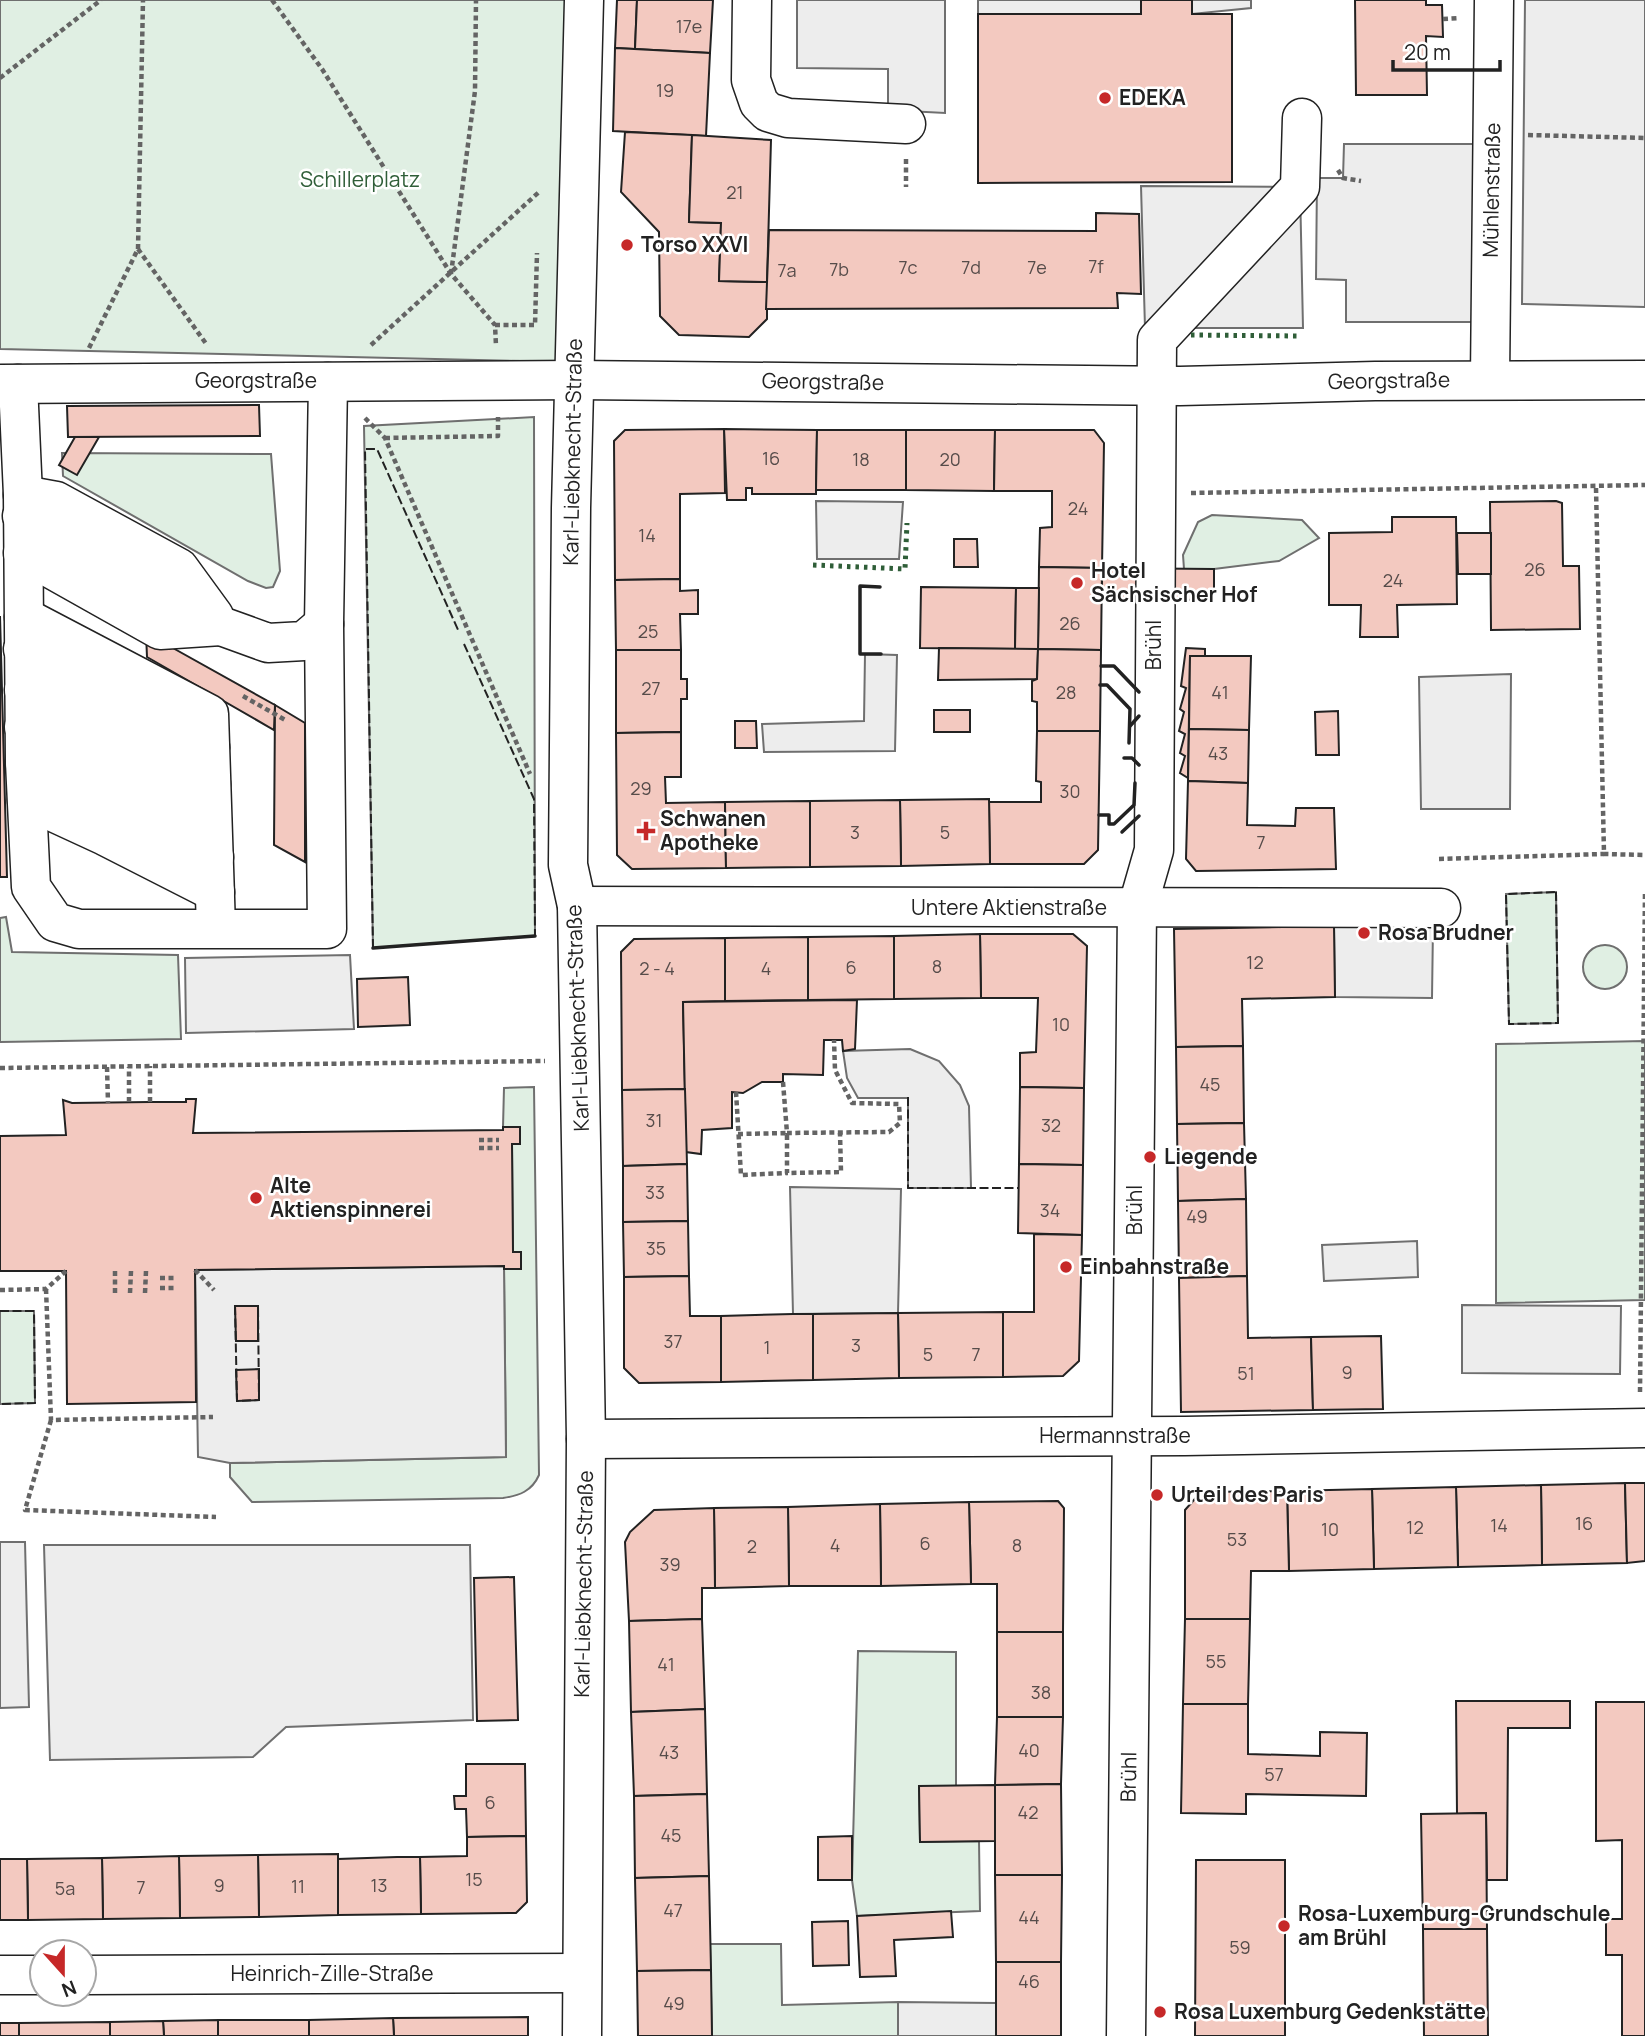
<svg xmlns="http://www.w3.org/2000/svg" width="1645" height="2036" font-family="Manrope,sans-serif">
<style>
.green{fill:#e0efe3;stroke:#6f6f6f;stroke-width:2}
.parking{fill:#ededed;stroke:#6f6f6f;stroke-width:2}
.building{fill:#f3c9c0;stroke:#222;stroke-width:2}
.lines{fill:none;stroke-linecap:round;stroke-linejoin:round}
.minor-casing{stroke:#222;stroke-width:41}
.path{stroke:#646464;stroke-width:4.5;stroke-dasharray:5 3.5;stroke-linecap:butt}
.minor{stroke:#fff;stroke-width:38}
.hedge{stroke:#2f5e38;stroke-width:5;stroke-dasharray:3.5 5;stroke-linecap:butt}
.fence{stroke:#222;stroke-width:2;stroke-dasharray:9 3.5;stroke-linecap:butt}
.wall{stroke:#222;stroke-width:3.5}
.poi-dot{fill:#c62828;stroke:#fff;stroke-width:2.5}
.labels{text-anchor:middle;stroke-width:5;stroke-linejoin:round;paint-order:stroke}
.number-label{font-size:18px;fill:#564c4a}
.poi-label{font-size:21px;font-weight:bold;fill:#222;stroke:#fff;text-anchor:start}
.park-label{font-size:21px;fill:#2f5e38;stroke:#fff}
.street-label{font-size:21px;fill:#222;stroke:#fff}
</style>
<rect width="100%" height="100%" fill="#fff"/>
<g class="green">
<polygon points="0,0 574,0 568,362 0,349"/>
<polygon points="534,417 535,936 373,948 364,426"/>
<polygon points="62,453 271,454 280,571 273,587 266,588 248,581 63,476"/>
<polygon points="1212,515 1302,520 1319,538 1279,561 1214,569 1184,569 1183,555 1198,522"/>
<polygon points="1556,892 1558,1023 1509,1024 1506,894"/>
<polygon points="6,917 12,952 178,955 181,1039 0,1042 0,918"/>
<circle cx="1605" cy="967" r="22"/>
<polygon points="1645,1041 1645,1300 1496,1303 1496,1044"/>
<path d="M534,1087L539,1475C532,1491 519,1496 503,1498L252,1502L230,1477V1463L506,1457L504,1269L513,1252L512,1144H520L519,1127H503L504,1088Z"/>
<polygon points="0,1311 34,1311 35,1403 0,1404"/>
<polygon points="858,1651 956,1652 956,1786 919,1787 920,1842 979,1841 980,1911 857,1916 852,1880"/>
<polygon points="710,1944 781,1944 782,2005 898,2002 898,2036 712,2036"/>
</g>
<g class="parking">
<polygon points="797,0 945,0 945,113 888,110 888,69 797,68"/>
<rect x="978" y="0" width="163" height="14"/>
<polygon points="1192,0 1251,0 1251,8 1192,14"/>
<polygon points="1525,0 1645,0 1645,307 1522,304"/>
<polygon points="1344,144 1493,144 1491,322 1346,322 1346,280 1316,279 1317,178 1343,178"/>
<polygon points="1141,186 1300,187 1303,328 1145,328"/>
<polygon points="816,501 903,502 899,559 817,559"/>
<polygon points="865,654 897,655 895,751 764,752 762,724 864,721"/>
<polygon points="1511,674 1510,809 1421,809 1419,677"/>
<polygon points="1334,926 1433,926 1432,998 1335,997"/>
<polygon points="350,955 354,1029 186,1033 185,958"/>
<polygon points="910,1049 939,1061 960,1085 969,1106 971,1188 908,1188 908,1098 858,1098 847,1078 843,1051"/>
<polygon points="790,1187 901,1189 898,1313 793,1314"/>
<polygon points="1417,1241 1418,1277 1324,1281 1322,1245"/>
<polygon points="504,1266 506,1457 230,1463 198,1457 195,1270"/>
<polygon points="1462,1305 1621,1306 1620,1374 1462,1373"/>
<polygon points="0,1542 25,1542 29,1707 0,1708"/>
<polygon points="44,1545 470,1545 473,1720 286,1727 253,1757 50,1760"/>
<polygon points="898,2002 997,2003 996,2036 898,2036"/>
</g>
<g class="building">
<polygon points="617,0 637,0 635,49 615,48"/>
<polygon points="637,0 713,0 710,53 635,49"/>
<polygon points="1141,0 1192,0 1192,14 1232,14 1232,182 978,183 978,14 1141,14"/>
<polygon points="1355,0 1426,0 1426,5 1442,5 1443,37 1426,36 1427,95 1356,95"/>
<polygon points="615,48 710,53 706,136 613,131"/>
<polygon points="625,132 692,135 689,222 721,223 719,281 767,282 767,319 749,337 679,335 660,316 659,232 621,192"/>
<polygon points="692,135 771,140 767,282 719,281 721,223 689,222"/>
<polygon points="1096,213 1139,214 1141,294 1117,293 1118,308 766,309 769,230 1096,231"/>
<polygon points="259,405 260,436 68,437 67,406"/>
<polygon points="724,429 817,430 816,494 752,494 752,488 746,488 746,500 727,500"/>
<polygon points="724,429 725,493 680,494 680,579 615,580 614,441 625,430"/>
<polygon points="817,430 906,430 906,490 816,490"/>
<polygon points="906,430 995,430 994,491 906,490"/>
<polygon points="995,430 1094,430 1104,443 1102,568 1039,567 1040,528 1052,527 1052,491 994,491"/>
<polygon points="75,437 99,437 77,475 59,465"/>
<polygon points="1556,501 1562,503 1563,566 1579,566 1580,629 1491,630 1490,502"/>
<polygon points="1392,517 1456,517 1457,604 1397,605 1398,637 1360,637 1361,605 1329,605 1329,533 1392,532"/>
<polygon points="1457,533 1491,533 1491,574 1458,574"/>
<polygon points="954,539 977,539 978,567 954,567"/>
<polygon points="1039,567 1102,568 1101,650 1038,649"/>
<polygon points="1102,568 1214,569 1214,600 1102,599"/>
<polygon points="680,579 680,591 698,590 698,614 680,614 681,650 616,650 615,580"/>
<polygon points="921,587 1016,588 1015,649 920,648"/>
<polygon points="1016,588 1039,588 1038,649 1015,649"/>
<polygon points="0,616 7,877 0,877"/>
<polygon points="146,633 275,705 274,730 147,657"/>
<polygon points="939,648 1038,649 1037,679 938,680"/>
<polygon points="1186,648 1205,649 1205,656 1190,656 1188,778 1180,773 1185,756 1180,753 1185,734 1179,731 1184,712 1180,709 1186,688 1181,686"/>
<polygon points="1038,649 1101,650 1100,731 1037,731 1037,702 1032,701 1032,681 1037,679"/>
<polygon points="616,650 681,650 681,679 687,679 687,699 681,699 681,732 616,733"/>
<polygon points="1190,656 1251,656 1249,730 1189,729"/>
<polygon points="275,705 305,723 305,862 274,845"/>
<rect x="934" y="710" width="36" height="22"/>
<polygon points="1338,711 1339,755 1316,755 1315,712"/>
<polygon points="735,721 756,721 757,748 735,748"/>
<polygon points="1189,729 1249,730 1248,783 1188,781"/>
<polygon points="1037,731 1100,731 1098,850 1084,864 990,864 989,802 1041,802 1041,782 1036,781"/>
<polygon points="681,732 681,777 665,777 666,803 725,802 726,868 632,869 617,855 616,733"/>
<polygon points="1188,781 1248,783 1247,825 1295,826 1296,808 1334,808 1336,869 1196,871 1186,859"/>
<polygon points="989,799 990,864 901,866 900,800"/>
<polygon points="900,800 901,866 810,867 810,801"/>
<polygon points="810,801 810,867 726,868 725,802"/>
<polygon points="1334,926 1335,997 1242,999 1243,1046 1176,1047 1174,929"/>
<polygon points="980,934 1073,934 1087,946 1084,1088 1020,1087 1020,1053 1036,1052 1038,998 981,998"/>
<polygon points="980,934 981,998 894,999 894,936"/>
<polygon points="894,936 894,999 808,1000 808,937"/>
<polygon points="808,937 808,1000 725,1001 725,938"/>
<polygon points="725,938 725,1001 683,1002 685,1089 622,1090 621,952 634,939"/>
<polygon points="408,977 410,1025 358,1027 357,979"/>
<polygon points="857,1000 855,1049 843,1051 842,1040 824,1040 823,1075 783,1074 783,1082 762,1082 743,1093 732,1092 732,1128 702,1130 701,1154 686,1152 683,1002"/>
<polygon points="1243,1046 1244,1123 1177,1124 1176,1047"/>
<polygon points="1020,1087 1084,1088 1083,1165 1019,1164"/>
<polygon points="685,1089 687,1164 623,1166 622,1090"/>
<polygon points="186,1099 196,1099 193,1133 503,1130 503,1127 520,1127 520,1144 512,1144 513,1252 521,1252 521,1269 504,1269 504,1266 195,1270 196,1402 67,1404 66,1271 0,1271 0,1136 66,1135 63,1100 72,1103 150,1102 186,1102"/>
<polygon points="1244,1123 1246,1199 1178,1201 1177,1124"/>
<polygon points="687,1164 688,1221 623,1222 623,1166"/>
<polygon points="1019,1164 1083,1165 1082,1235 1018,1233"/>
<polygon points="1246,1199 1247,1276 1179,1278 1178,1201"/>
<polygon points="688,1221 689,1276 624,1277 623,1222"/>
<polygon points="1034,1234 1082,1235 1079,1361 1063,1376 1003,1377 1003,1312 1034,1312"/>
<polygon points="689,1276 690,1316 721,1316 721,1382 639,1383 624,1368 624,1277"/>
<polygon points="1247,1276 1248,1338 1311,1337 1313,1410 1181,1412 1179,1278"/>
<polygon points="235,1306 258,1306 258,1341 236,1341"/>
<polygon points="1003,1312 1003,1377 899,1378 898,1313"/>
<polygon points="898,1313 899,1378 813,1380 813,1314"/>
<polygon points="793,1314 813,1314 813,1380 721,1382 721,1316"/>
<polygon points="1381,1336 1383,1409 1313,1410 1311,1337"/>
<polygon points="259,1369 259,1400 237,1401 236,1370"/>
<polygon points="1625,1483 1627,1563 1542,1565 1541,1485"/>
<polygon points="1625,1483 1645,1483 1645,1561 1627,1563"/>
<polygon points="1541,1485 1542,1565 1458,1567 1456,1487"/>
<polygon points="1456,1487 1458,1567 1374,1569 1372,1489"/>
<polygon points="1372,1489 1374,1569 1289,1571 1287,1491"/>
<polygon points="1287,1491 1289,1571 1251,1571 1250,1619 1185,1619 1185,1510 1201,1492"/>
<polygon points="1058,1501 1064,1508 1063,1632 997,1632 997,1584 971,1584 969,1502"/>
<polygon points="969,1502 971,1584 881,1586 880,1504"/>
<polygon points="880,1504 881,1586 789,1586 788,1507"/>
<polygon points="788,1507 789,1586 715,1588 714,1508"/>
<polygon points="714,1508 715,1588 702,1588 702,1619 629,1621 625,1542 630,1532 654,1510"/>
<polygon points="514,1577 518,1720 477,1721 474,1578"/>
<polygon points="702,1619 705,1709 631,1712 629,1621"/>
<polygon points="1185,1619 1250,1619 1248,1704 1183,1704"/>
<rect x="997" y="1632" width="66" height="85"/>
<polygon points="1456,1701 1570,1701 1570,1728 1508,1728 1507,1880 1487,1880 1486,1813 1457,1814"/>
<polygon points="1596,1702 1645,1702 1645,2036 1622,2036 1622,1955 1606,1955 1606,1919 1622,1919 1622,1840 1596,1841"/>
<polygon points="1183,1704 1248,1704 1248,1754 1320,1756 1320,1732 1367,1733 1366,1796 1246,1794 1246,1814 1181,1813"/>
<polygon points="705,1709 707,1794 634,1796 631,1712"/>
<polygon points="997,1717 1063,1717 1061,1784 995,1785"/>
<polygon points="466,1764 525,1764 526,1836 467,1837 466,1809 455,1809 454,1796 466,1796"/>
<polygon points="1061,1784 1062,1875 995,1875 995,1785"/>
<polygon points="995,1785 995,1841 920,1842 919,1786"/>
<polygon points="707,1794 709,1876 635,1878 634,1796"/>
<polygon points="1486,1813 1487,1929 1423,1929 1421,1814"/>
<polygon points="526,1836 527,1902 516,1913 421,1914 420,1857 467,1856 467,1837"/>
<polygon points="852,1836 852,1880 818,1880 818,1837"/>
<polygon points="338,1854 338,1915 259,1917 258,1855"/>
<polygon points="258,1855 259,1917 180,1918 179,1856"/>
<polygon points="179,1856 180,1918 103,1919 102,1858"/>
<polygon points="397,1857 420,1857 421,1914 338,1915 338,1859"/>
<polygon points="102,1858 103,1919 28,1920 27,1859"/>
<polygon points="0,1859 27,1859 28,1920 0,1920"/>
<polygon points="1196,1860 1285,1860 1285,2036 1195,2036"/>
<polygon points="995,1875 1062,1875 1061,1962 996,1962"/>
<polygon points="709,1876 711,1970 637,1971 635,1878"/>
<polygon points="951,1911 953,1937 894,1940 896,1976 860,1977 857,1916"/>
<polygon points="848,1921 849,1965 813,1966 812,1922"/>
<polygon points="1423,1929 1487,1929 1488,2036 1424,2036"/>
<rect x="996" y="1962" width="65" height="74"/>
<polygon points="711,1970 712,2036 638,2036 637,1971"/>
<polygon points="528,2017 528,2036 394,2036 393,2018"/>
<polygon points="393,2018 394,2036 309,2036 309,2020"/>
<polygon points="218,2020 218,2036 164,2036 163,2021"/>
<rect x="218" y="2020" width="91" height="16"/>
<polygon points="163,2021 164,2036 110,2036 110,2022"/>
<polygon points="110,2022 110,2036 19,2036 19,2023"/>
<rect x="0" y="2023" width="19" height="13"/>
</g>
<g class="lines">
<g class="minor-casing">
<g id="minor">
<polyline points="752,0 751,80 759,103 768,112 788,118 906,124"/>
<polyline points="1490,379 1494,0"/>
<polyline points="0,384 575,380 1180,386 1375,381 1645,380"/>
<polyline points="18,384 23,495 25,762 31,887 55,922 79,929 327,929 324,624 328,382"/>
<polyline points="23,495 56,501 179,568 214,616"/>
<polyline points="22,516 221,626 268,643 304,641 324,624"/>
<polyline points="23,553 160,630 221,626"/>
<polyline points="24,617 209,714 216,928"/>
<polyline points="23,649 210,747"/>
<polyline points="24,690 102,726 211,784"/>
<polyline points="24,727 212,821"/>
<polyline points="25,762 214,857"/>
<polyline points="27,800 105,836 215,892"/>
<polyline points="577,906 1441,908"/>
<polyline points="586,1439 1185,1436 1645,1428"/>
<polyline points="0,1975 42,1975"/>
<polyline points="84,1975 581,1973"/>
<polyline points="582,2036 586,1439 577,906 568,865 571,508 584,0"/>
<polyline points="1126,2036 1137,909 1154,850 1157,340 1300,187 1302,118"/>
</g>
</g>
<g class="path">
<polyline points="272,0 322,69 451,274 495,325 496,346"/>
<polyline points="1443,19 1459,18"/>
<polyline points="0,78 101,0"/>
<polyline points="1528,135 1645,138"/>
<polyline points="906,159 906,187"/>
<polyline points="1338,170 1343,178 1361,181"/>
<polyline points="138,249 207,345"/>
<polyline points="451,274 475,91 476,0"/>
<polyline points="495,325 535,325 537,253"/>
<polyline points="371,345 539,192"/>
<polyline points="89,348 138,249 143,0"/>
<polyline points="365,418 385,438 530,774"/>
<polyline points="385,438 498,436 498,417"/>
<polyline points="1596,488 1604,854 1645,855"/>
<polyline points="1191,493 1645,485"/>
<polyline points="243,696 287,721"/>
<polyline points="1439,859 1604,854"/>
<polyline points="107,1067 108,1103"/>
<polyline points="0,1068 545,1061"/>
<polyline points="783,1082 787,1133 889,1132 900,1123 899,1104 852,1103 835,1070 834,1040"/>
<polyline points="736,1092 741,1175 787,1173"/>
<polyline points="129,1102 129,1067"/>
<polyline points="150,1102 150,1066"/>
<polyline points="738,1134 787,1133 787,1173 841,1172 840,1133"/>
<polyline points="479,1140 499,1140"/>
<polyline points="479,1148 499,1148"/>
<polyline points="195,1270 214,1290"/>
<polyline points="115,1271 115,1293"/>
<polyline points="160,1278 177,1278"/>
<polyline points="160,1288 177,1288"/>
<polyline points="46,1289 51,1420 213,1417"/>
<polyline points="0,1290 46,1289 66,1271"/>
<polyline points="130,1293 131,1271"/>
<polyline points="145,1293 146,1271"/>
<polyline points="1640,1392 1645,892"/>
<polyline points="51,1420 25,1510 216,1517"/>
</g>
<use href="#minor" class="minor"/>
<g class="hedge">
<polyline points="1191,335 1298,336"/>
<polyline points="813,565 905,569 907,523"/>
</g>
<g class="fence">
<polyline points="464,644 534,799 535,936"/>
<polygon points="1556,892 1558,1023 1509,1024 1506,894"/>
<polyline points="373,948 365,449 377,449 459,632"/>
<polyline points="908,1097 908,1188 1019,1188"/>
<polygon points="235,1306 258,1306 259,1400 237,1401"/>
<polyline points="0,1311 34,1311 35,1403 0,1404"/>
</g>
<g class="wall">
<polyline points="880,587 860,586 860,654 881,654"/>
<polyline points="1101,666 1114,666 1139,692"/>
<polyline points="1100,685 1107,685 1130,709 1129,743"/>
<polyline points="1130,726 1139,716"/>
<polyline points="1124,758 1132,758 1139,765"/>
<polyline points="1099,815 1109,815 1109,824 1114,824 1134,805 1135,783"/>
<polyline points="1122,832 1139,816"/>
<polyline points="373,948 535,936"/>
</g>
</g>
<g class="poi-dot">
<circle cx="1105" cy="98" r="7"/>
<circle cx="627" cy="245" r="7"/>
<circle cx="1077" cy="583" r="7"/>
<path d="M642.5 820.5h7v7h7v7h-7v7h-7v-7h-7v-7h7z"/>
<circle cx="1364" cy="933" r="7"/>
<circle cx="1150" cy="1157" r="7"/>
<circle cx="256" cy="1198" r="7"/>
<circle cx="1066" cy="1267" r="7"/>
<circle cx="1157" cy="1495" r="7"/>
<circle cx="1284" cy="1926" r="7"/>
<circle cx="1160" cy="2012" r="7"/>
</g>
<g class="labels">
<g class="number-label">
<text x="689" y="33">17e</text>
<text x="665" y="97">19</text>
<text x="735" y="199">21</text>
<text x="1096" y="273">7f</text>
<text x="908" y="274">7c</text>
<text x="971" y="274">7d</text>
<text x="1037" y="274">7e</text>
<text x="839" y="276">7b</text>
<text x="787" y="277">7a</text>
<text x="771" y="465">16</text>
<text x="861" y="466">18</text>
<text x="950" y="466">20</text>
<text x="1078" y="515">24</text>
<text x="647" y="542">14</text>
<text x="1535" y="576">26</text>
<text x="1393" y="587">24</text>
<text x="1070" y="630">26</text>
<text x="648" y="638">25</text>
<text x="651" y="695">27</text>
<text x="1066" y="699">28</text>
<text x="1220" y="699">41</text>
<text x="1218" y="760">43</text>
<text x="641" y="795">29</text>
<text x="1070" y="798">30</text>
<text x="855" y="839">3</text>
<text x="945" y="839">5</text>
<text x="1261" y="849">7</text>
<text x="1255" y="969">12</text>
<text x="937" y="973">8</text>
<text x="851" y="974">6</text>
<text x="657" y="975">2 - 4</text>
<text x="766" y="975">4</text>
<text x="1061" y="1031">10</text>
<text x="1210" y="1091">45</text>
<text x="654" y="1127">31</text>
<text x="1051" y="1132">32</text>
<text x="655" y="1199">33</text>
<text x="1050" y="1217">34</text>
<text x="1197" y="1223">49</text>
<text x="656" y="1255">35</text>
<text x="673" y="1348">37</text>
<text x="856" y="1352">3</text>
<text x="767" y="1354">1</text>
<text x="928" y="1361">5</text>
<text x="976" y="1361">7</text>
<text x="1347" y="1379">9</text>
<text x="1246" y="1380">51</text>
<text x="1584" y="1530">16</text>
<text x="1499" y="1532">14</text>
<text x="1415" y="1534">12</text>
<text x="1330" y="1536">10</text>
<text x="1237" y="1546">53</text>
<text x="925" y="1550">6</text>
<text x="835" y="1552">4</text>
<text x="1017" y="1552">8</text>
<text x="752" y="1553">2</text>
<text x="670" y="1571">39</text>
<text x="1216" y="1668">55</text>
<text x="666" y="1671">41</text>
<text x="1041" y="1699">38</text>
<text x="1029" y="1757">40</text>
<text x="669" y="1759">43</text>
<text x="1274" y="1781">57</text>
<text x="490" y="1809">6</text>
<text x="1028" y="1819">42</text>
<text x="671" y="1842">45</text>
<text x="474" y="1886">15</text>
<text x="219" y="1892">9</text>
<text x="379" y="1892">13</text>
<text x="298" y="1893">11</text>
<text x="141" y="1894">7</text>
<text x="65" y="1895">5a</text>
<text x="673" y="1917">47</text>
<text x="1029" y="1924">44</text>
<text x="1240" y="1954">59</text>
<text x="1029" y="1988">46</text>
<text x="674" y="2010">49</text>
</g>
<g class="poi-label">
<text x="1119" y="105">EDEKA</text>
<text x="641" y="252">Torso XXVI</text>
<text x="1091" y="578">Hotel<tspan x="1091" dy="24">Sächsischer Hof</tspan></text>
<text x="660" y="826">Schwanen<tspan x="660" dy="24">Apotheke</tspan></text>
<text x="1378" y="940">Rosa Brudner</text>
<text x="1164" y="1164">Liegende</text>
<text x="270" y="1193">Alte<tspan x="270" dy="24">Aktienspinnerei</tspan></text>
<text x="1080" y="1274">Einbahnstraße</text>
<text x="1171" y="1502">Urteil des Paris</text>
<text x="1298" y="1921">Rosa-Luxemburg-Grundschule<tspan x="1298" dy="24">am Brühl</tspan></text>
<text x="1174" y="2019">Rosa Luxemburg Gedenkstätte</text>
</g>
<g class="park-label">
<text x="360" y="187">Schillerplatz</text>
</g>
<g class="street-label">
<text transform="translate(1492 190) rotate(-89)" y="7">Mühlenstraße</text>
<text x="256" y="388">Georgstraße</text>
<text transform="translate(1389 381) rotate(-1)" y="7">Georgstraße</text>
<text transform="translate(823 382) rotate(1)" y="7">Georgstraße</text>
<text transform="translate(573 452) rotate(-89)" y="7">Karl-Liebknecht-Straße</text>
<text transform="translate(1154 645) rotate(-90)" y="7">Brühl</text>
<text x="1009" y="915">Untere Aktienstraße</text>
<text transform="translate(578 1018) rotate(-92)" y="7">Karl-Liebknecht-Straße</text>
<text transform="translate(1135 1210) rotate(-90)" y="7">Brühl</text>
<text x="1115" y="1443">Hermannstraße</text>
<text transform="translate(584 1584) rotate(-89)" y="7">Karl-Liebknecht-Straße</text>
<text transform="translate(1129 1777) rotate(-89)" y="7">Brühl</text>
<text x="332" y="1981">Heinrich-Zille-Straße</text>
</g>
</g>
<g transform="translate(63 1973) rotate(159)"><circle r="33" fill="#ffffff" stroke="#a7a7a7" stroke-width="2"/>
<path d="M0-5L12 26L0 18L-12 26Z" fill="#c62828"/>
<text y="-10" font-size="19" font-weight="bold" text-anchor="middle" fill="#222222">N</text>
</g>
<path d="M1393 60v10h107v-10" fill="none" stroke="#222222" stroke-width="3.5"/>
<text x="1404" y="60" font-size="21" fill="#222222" stroke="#ffffff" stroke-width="5" paint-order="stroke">20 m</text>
</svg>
